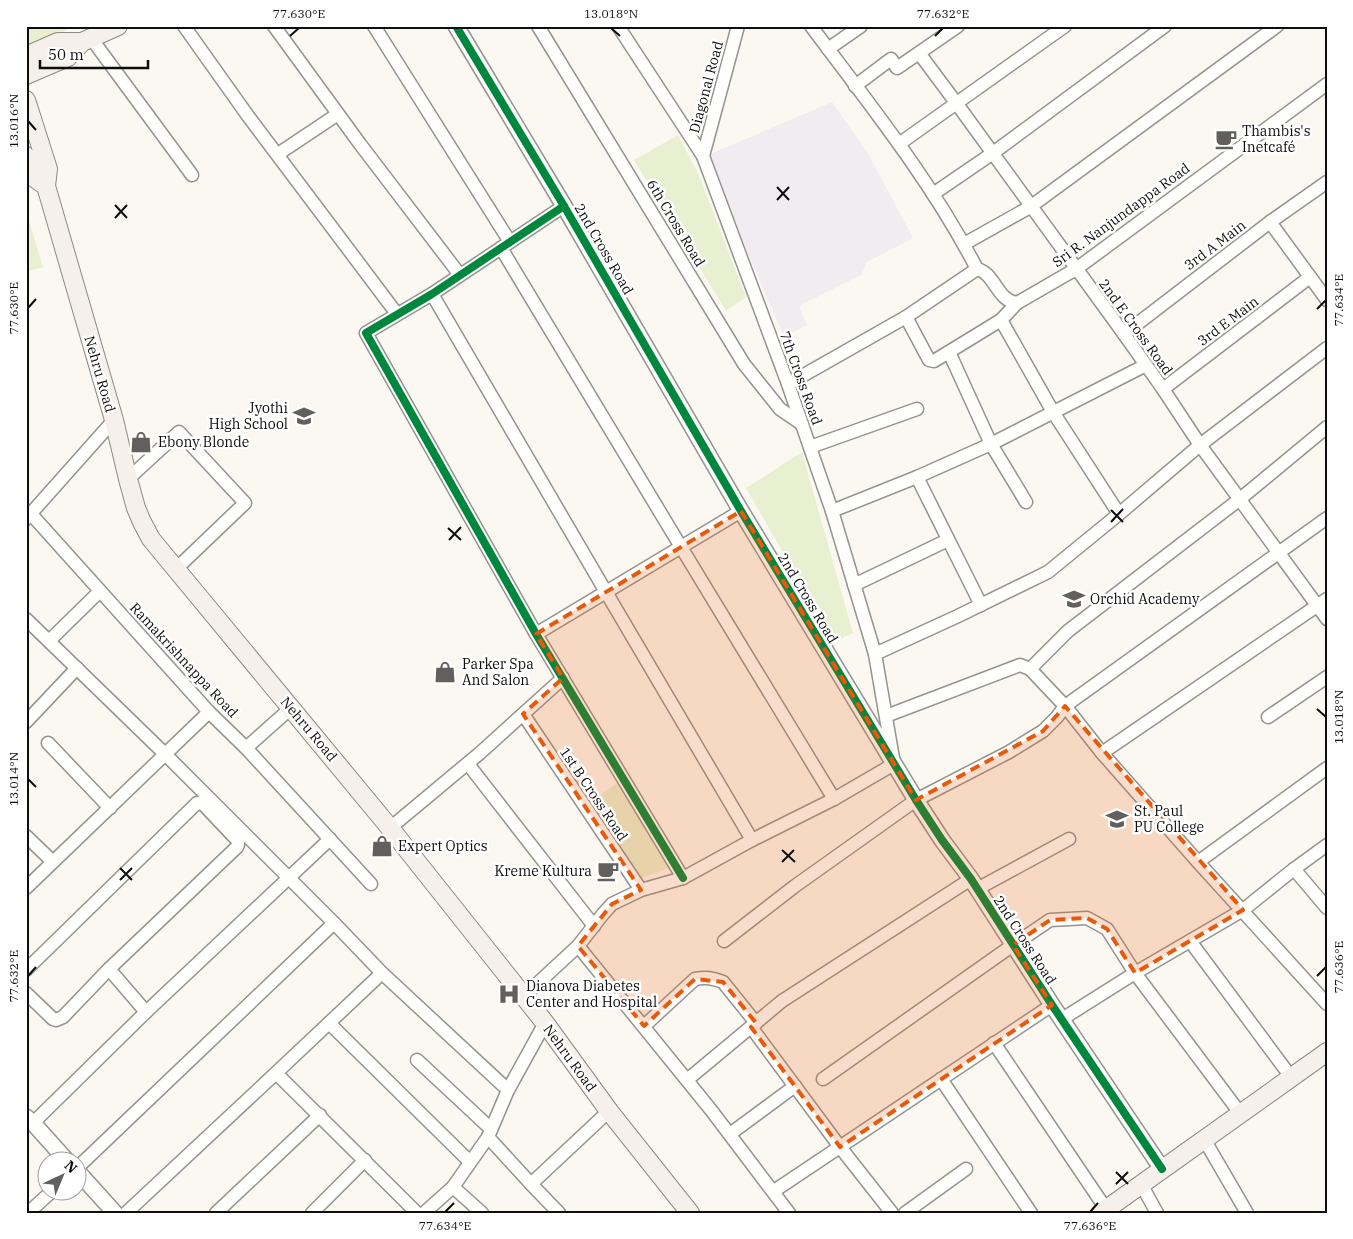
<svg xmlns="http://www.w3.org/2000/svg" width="1353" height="1239" font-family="'IBM Plex Serif',serif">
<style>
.industrial{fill:#f1ecef}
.green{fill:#e9f0d2}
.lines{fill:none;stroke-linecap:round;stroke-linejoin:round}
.minor-casing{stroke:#959391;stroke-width:15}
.tertiary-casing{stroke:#959391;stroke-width:18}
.secondary-casing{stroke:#8b8a87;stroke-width:20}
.minor{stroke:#fefefd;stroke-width:12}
.tertiary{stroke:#fefefd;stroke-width:15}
.secondary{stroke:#f5f1ea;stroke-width:18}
.cycleway-casing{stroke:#fff;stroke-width:11}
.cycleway{stroke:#00873e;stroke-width:8}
.marked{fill:#e8590c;fill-opacity:0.2;stroke:#e8590c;stroke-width:4;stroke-dasharray:10 6;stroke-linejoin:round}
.ticks{fill:none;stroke:#0e0e0e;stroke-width:2}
.labels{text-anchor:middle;stroke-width:5;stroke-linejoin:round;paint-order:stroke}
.street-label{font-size:14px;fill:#0e0e0e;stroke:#fff}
.poi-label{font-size:14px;fill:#0e0e0e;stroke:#fff;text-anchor:start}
.neatline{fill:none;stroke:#0e0e0e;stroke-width:2}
.ticks-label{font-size:12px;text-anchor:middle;fill:#0e0e0e}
</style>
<rect width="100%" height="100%" fill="#fbf8f2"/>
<polygon class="industrial" points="832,102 869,155 913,238 867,262 861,275 799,306 807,325 784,337 706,156"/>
<g class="green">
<polygon points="26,26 76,26 26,48"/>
<polygon points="678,135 698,173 746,297 726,311 634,160"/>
<polygon points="26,211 43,267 26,272"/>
<polygon points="802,452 853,633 834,642 746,488"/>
<polygon points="622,779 671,867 642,878 591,802"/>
</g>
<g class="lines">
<g class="minor-casing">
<g id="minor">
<polyline points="184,26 248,116 397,314"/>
<polyline points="274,26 360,144 460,275"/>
<polyline points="374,26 510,242"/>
<polyline points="538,26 744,364 780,409 802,424"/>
<path d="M811,26C870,105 932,182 977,269"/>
<polyline points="91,38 192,175"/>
<polyline points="828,49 861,26"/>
<polyline points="919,53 957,104 1124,334 1163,389 1200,445 1327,619"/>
<polyline points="855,86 891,59 897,68 958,26"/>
<polyline points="899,144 1065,26"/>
<polyline points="278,154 338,114"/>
<polyline points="703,156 738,26"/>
<polyline points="933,194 993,153 1165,26"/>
<polyline points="564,206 432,294 366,333 536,634 683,878"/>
<polyline points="1270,222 1327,300"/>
<polyline points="964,244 1030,207 1277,26"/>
<polyline points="501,248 681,547 834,799"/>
<polyline points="432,294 606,592 752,840"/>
<polyline points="906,317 929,360 934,361 1001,320 1017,303 1076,269 1327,84"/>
<polyline points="1001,320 1053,412 1119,514"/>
<polyline points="1124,334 1270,222 1327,182"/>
<polyline points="949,352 991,444 1026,502"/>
<path d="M788,384L906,317L977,269C995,273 997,301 1017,303"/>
<polyline points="1163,389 1310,277"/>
<polyline points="810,447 917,409"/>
<polyline points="917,477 981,605"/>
<polyline points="128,479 179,432 245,503 176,569"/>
<polyline points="832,511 917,477 991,444 1146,365"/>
<polyline points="31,514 209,712 246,748 291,708"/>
<polyline points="26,519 114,420"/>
<polyline points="854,585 948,540"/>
<polyline points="26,619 165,754 334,923 382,973 508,1090"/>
<polyline points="536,634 741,511"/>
<polyline points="49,641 100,591"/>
<polyline points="875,654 958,616 1048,572 1119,514 1200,445 1327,348"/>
<polyline points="1030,669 1068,631 1240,499 1327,427"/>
<polyline points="523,714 641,890"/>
<polyline points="886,716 1020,665 1030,669 1065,706 1102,753 1198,862 1327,1004"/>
<polyline points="1268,717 1327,677"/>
<polyline points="26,722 77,668"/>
<polyline points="48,743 110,808"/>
<polyline points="246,748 371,884"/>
<polyline points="1102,753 1327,599"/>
<polyline points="468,764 594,926"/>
<polyline points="390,828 480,753 563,678"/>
<polyline points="26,836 53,862"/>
<polyline points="1198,862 1327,768"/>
<polyline points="1294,869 1327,845"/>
<polyline points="26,888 209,712"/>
<polyline points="977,889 1069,839"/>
<polyline points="724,941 795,886 916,800 1009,752 1043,731 1057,717 1065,706 1327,518"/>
<polyline points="1190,941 1291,1077"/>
<polyline points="578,946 711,1110 789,1213"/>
<polyline points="109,969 146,1012"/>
<polyline points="26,970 197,803 203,804 238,841 238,845 237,847 109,969 63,1017 56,1020 53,1019 26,993"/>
<polyline points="524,996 578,946 603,914 612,904 641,890 683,878 752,840 834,799 894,764 875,654 832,511 788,384 703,156 618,26"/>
<polyline points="1062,1019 1135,973 1243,910 1294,869 1327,908"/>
<polyline points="329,1023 470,1162"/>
<path d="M644,1026L695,979C706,977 713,978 723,982L756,1023"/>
<polyline points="751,1027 840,1147 892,1213"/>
<polyline points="994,1043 1106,1209"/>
<polyline points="417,1060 491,1129"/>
<polyline points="276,1073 417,1213"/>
<polyline points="823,1079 1013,945 1050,920 1087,918 1107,929 1135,973 1240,1113"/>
<polyline points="941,1079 1031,1213"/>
<polyline points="687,1080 782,1001 971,879"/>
<polyline points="33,1123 146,1012 330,839"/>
<polyline points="730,1134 795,1086"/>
<polyline points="488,1137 531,1184 559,1213"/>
<polyline points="1204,1139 1247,1213"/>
<polyline points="78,1167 334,923"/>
<polyline points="531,1184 609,1111"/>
<polyline points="1141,1184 1157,1213"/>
<polyline points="453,1187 482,1213"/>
<polyline points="774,1191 1052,1005"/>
<polyline points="28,1213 51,1192"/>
<polyline points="126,1213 276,1073 382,973"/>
<polyline points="216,1213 320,1115"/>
<polyline points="312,1213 365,1160"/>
<polyline points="424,1213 453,1187 488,1137 508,1090 545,1023"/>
<polyline points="905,1213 966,1169"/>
</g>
</g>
<g class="tertiary-casing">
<g id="tertiary">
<polyline points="456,26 564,206 741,511 916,800 942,840 971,879 1052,1005 1162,1169"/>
<polyline points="26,1117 33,1123 68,1162"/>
<polyline points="78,1172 115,1213"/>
</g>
</g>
<g class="secondary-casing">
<g id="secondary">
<polyline points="26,56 58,42 82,42"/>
<polyline points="26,75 68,57 82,42 118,26"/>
<polyline points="26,100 48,169 46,186 114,420 128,479 136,508 142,522 151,539 390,828 545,1023 609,1111 690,1213"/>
<polyline points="26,156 33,177 46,186"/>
<polyline points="1101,1213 1327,1052"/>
</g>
</g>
<use href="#minor" class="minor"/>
<use href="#tertiary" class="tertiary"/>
<use href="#secondary" class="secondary"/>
<g class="cycleway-casing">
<g id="cycleway">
<polyline points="456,26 564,206 741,511 916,800 942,840 971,879 1052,1005 1162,1169"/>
<polyline points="564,206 432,294 366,333 536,634 683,878"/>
</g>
</g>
<use href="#cycleway" class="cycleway"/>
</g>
<path class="marked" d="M741,511L916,800L1043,731L1065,706L1243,910L1135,973L1107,929L1087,918L1050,920L1013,945L1052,1005L840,1147L751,1027L756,1023L723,982L695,979L644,1026L578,946L612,904L641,890L523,714L563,678L536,634Z"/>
<path class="ticks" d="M611,28L620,36M290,36L299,28M935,36L943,28M28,121L36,130M777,187L789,200M777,200L789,187M115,205L127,218M115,218L127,205M28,308L36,299M1317,309L1326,300M1111,510L1123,522M1111,522L1123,509M448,528L461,540M449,540L461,527M1317,709L1326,717M28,779L36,787M782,850L795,862M782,862L794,850M120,868L132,880M120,880L132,868M28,976L36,967M1317,976L1326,967M1116,1172L1128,1184M1116,1184L1128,1172M445,1212L454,1203M1090,1212L1098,1203"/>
<defs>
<g id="cafe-bare" transform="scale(1.725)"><path d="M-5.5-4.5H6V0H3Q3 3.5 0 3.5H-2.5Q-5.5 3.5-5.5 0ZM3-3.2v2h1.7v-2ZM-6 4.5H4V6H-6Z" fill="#61605e" stroke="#fff" stroke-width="2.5" paint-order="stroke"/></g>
<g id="school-bare" transform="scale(1.725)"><path d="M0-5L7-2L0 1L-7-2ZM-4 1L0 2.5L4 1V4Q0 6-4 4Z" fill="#61605e" stroke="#fff" stroke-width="2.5" paint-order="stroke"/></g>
<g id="shop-bare" transform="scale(1.725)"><path d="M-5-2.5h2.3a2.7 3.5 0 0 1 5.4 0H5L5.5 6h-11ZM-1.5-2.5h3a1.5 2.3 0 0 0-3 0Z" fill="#61605e" stroke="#fff" stroke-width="2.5" paint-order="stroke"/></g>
<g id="university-bare" transform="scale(1.725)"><path d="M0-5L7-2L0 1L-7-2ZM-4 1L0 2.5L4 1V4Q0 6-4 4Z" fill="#61605e" stroke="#fff" stroke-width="2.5" paint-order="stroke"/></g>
<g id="hospital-bare" transform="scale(1.725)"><path d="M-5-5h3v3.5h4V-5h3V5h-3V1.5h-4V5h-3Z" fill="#61605e" stroke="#fff" stroke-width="2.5" paint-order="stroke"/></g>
</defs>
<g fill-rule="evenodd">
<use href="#cafe-bare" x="1226" y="139"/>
<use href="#school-bare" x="304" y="416"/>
<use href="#shop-bare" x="141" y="442"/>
<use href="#school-bare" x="1074" y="599"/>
<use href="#shop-bare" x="445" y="672"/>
<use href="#university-bare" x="1117" y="819"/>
<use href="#shop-bare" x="382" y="846"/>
<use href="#cafe-bare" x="608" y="871"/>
<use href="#hospital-bare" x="509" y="994"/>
</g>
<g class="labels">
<g class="street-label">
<text transform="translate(706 87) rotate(-75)" y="5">Diagonal Road</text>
<text transform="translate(1121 215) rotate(-36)" y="5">Sri R. Nanjundappa Road</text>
<text transform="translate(676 223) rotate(59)" y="5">6th Cross Road</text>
<text transform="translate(1215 245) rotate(-37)" y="5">3rd A Main</text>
<text transform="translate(604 249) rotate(60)" y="5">2nd Cross Road</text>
<text transform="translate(1228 321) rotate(-37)" y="5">3rd E Main</text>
<text transform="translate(1136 327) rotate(54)" y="5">2nd E Cross Road</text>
<text transform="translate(100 374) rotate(74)" y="5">Nehru Road</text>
<text transform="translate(801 378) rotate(70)" y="5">7th Cross Road</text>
<text transform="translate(808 598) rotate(59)" y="5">2nd Cross Road</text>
<text transform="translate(184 660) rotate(47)" y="5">Ramakrishnappa Road</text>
<text transform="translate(309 729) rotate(50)" y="5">Nehru Road</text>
<text transform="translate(594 794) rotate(56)" y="5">1st B Cross Road</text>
<text transform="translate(1025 940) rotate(57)" y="5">2nd Cross Road</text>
<text transform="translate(570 1058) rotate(54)" y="5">Nehru Road</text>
</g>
<g class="poi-label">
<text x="1242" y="136">Thambis's<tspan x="1242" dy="16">Inetcafé</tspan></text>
<text x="288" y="413" text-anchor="end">Jyothi<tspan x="288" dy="16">High School</tspan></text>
<text x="158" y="447">Ebony Blonde</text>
<text x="1090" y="604">Orchid Academy</text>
<text x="462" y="669">Parker Spa<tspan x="462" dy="16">And Salon</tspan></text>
<text x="1134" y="816">St. Paul<tspan x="1134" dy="16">PU College</tspan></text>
<text x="398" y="851">Expert Optics</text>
<text x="592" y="876" text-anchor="end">Kreme Kultura</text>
<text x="526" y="991">Dianova Diabetes<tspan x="526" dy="16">Center and Hospital</tspan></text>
</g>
</g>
<rect width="1353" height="1239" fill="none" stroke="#ffffff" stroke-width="55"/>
<g transform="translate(62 1176) rotate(44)"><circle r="24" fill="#ffffff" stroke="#9f9f9f"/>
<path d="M0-4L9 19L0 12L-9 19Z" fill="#61605e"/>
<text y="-8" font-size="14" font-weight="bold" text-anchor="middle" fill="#0e0e0e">N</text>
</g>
<path d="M40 60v8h108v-8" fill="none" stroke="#0e0e0e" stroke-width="2.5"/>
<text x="48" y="60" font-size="15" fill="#0e0e0e" stroke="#ffffff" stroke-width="4" paint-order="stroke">50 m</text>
<rect x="28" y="28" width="1298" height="1184" class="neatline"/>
<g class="ticks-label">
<text x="299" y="18">77.630°E</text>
<text x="611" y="18">13.018°N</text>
<text x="943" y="18">77.632°E</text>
<text transform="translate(14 121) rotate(-90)" y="4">13.016°N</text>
<text transform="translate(1339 300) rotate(-90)" y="4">77.634°E</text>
<text transform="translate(14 308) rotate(-90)" y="4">77.630°E</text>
<text transform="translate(1339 717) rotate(-90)" y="4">13.018°N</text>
<text transform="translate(14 779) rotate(-90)" y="4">13.014°N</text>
<text transform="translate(1339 967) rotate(-90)" y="4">77.636°E</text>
<text transform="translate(14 976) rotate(-90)" y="4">77.632°E</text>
<text x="445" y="1230">77.634°E</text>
<text x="1090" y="1230">77.636°E</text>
</g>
</svg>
